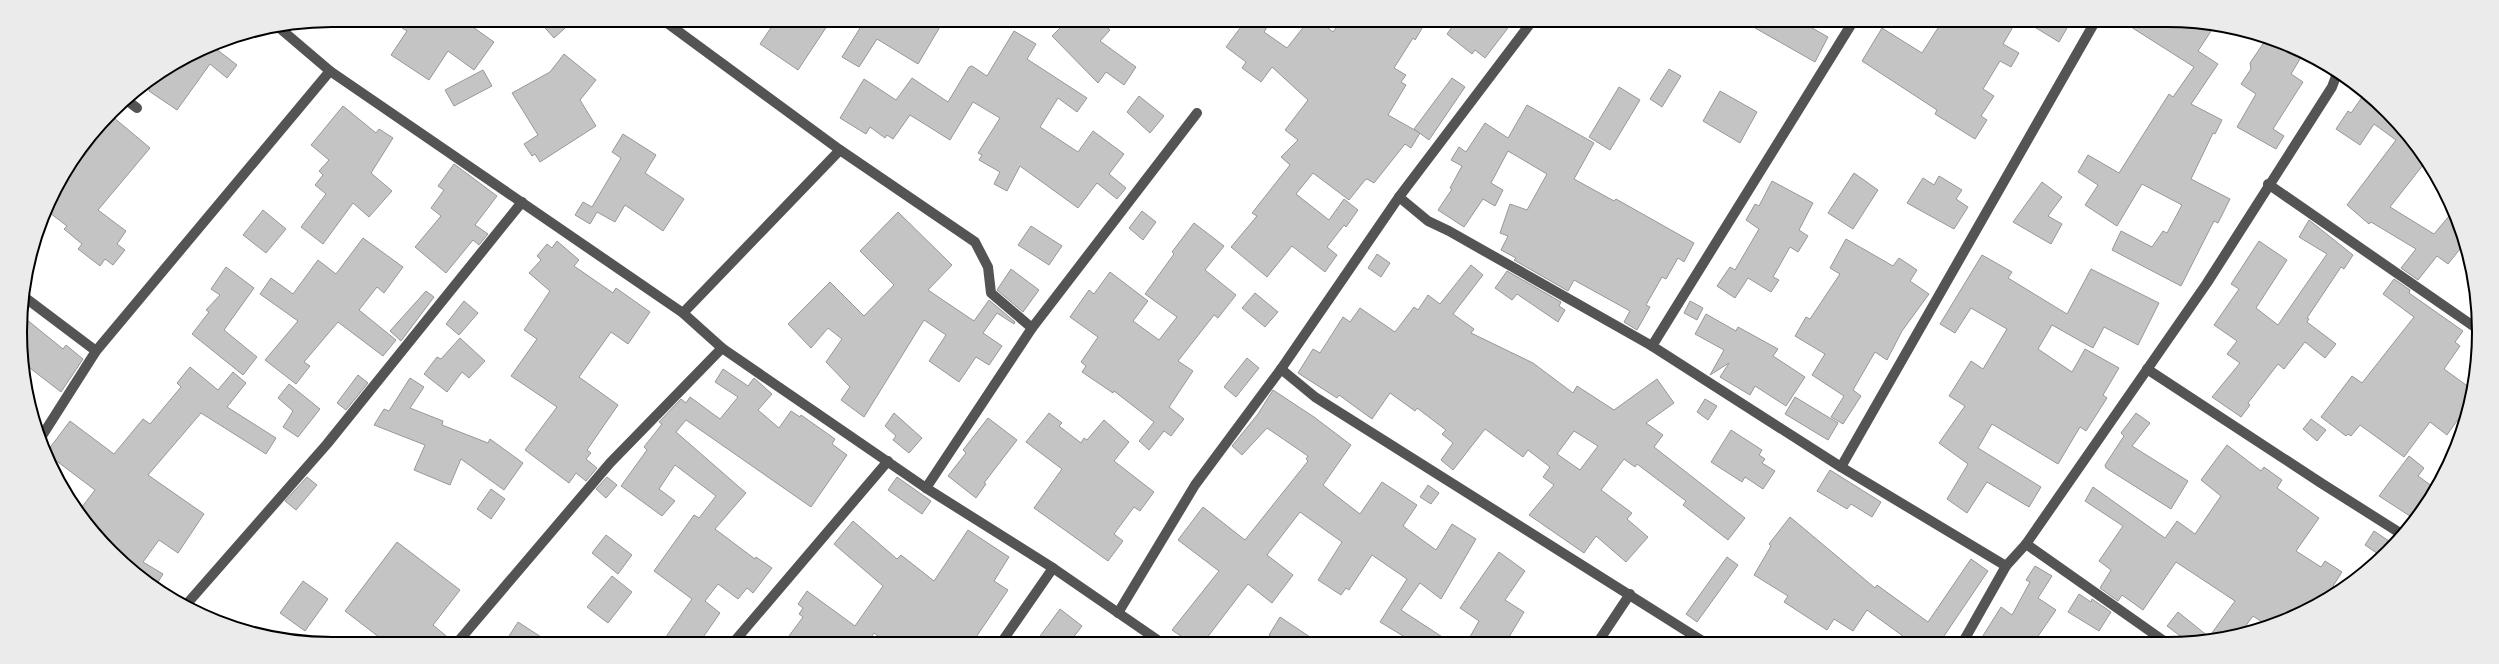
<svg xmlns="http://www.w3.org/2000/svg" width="2499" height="664" font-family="Roboto,sans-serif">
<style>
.building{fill:#c4c4c4;stroke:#989898;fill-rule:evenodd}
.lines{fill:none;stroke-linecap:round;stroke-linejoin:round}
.minor{stroke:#545454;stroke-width:10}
.rim{fill:none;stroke:#000;stroke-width:2}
</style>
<rect width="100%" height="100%" fill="#fff"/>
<g class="building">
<polygon points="390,20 463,20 494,42 474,70 448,51 429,80 391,55 407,31"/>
<polygon points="538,20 574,20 554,38"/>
<polygon points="776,20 831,20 798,70 760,44"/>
<polygon points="865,20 944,20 918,64 877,39 859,67 842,57"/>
<polygon points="1068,20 1099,20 1110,30 1100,41 1136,67 1124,85 1106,72 1098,83 1052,36"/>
<polygon points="1246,20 1271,20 1264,32 1287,48 1309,20 1318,20 1333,32 1342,20 1417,20 1424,25 1415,40 1413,38 1394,68 1406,75 1401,82 1406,85 1388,115 1420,133 1411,148 1405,144 1374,183 1367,179 1365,180 1349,200 1313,173 1296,194 1329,220 1344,199 1358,210 1346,227 1344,225 1327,247 1337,255 1325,272 1292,246 1267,277 1231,247 1257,216 1252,213 1290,165 1281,157 1298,140 1285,130 1308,100 1272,67 1261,82 1242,68 1246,62 1226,47"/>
<polygon points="1457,20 1514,20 1485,58 1475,50 1472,54 1447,34"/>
<polygon points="1741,20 1798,20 1828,37 1815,62"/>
<polygon points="1943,20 2017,20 2003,44 2019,53 2011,67 2000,61 1983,89 1994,96 1981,116 1987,120 1975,139 1935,114 1937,110 1862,61 1882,28 1922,53"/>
<polygon points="2023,20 2054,20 2067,28 2059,42"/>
<polygon points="2120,20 2167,20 2215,25 2198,51 2218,64 2191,104 2222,120 2215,134 2213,133 2191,179 2230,199 2218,223 2214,221 2181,286 2112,250 2121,231 2152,247 2163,231 2167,233 2182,205 2142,184 2117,226 2085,205 2098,185 2078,172 2088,155 2119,173 2169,94 2173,97 2194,67"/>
<polygon points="1014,31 1036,44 1027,59 1087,98 1077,112 1058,98 1040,127 1078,152 1093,131 1124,154 1109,174 1126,188 1117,199 1097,183 1078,208 1020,166 1007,191 994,184 1000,172 979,160 982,155 978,153 1000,118 973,102 950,140 910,115 893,139 887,135 885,138 870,127 866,134 840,118 864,79 896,100 912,78 948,102 969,67 972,66 987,76"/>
<polygon points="2267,38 2286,44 2303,54 2291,74 2303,82 2273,129 2284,136 2276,149 2237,127 2256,94 2241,84 2251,69 2250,63"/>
<polygon points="211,45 237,65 227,78 210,64 177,110 149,91 149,84"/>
<polygon points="564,54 596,80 580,100 596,126 540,162 535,154 532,156 524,144 538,135 512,93 550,72"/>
<polygon points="1669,69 1681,76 1662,107 1650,99"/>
<polygon points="483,70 492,86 454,106 445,90"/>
<polygon points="1452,78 1465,87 1429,140 1414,129"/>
<polygon points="1619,87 1640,100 1610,150 1589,137"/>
<polygon points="1720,91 1757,112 1740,143 1703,121"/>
<polygon points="2365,93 2387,111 2425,157 2423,165 2390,207 2434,234 2454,210 2464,241 2464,244 2448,264 2437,256 2418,280 2401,268 2416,249 2371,222 2369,224 2347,205 2396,140 2374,124 2360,145 2336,129 2348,111 2351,113"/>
<polygon points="1139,96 1164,116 1150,133 1127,112"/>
<polygon points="1527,105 1594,143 1574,179 1614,201 1616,199 1694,243 1684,262 1678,258 1666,279 1662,277 1646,305 1650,307 1637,330 1624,322 1630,311 1574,280 1568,291 1514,260 1516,258 1501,250 1508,236 1500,233 1510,204 1527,210 1547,174 1508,151 1491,183 1503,190 1495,206 1483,199 1464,227 1438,210 1452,189 1450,188 1462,166 1451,160 1459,147 1466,152 1485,123 1508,138"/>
<polygon points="343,106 376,133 379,129 393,138 371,173 392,191 369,217 353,203 323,244 301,227 326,194 315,185 323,175 319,171 329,160 311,145"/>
<polygon points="113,117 150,148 98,210 126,231 117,244 125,250 113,265 105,259 100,266 78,249 82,244 64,229 67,226 46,210 52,194 77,154 81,158 85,155"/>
<polygon points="623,134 656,155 645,173 684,199 663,231 625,205 615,222 597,212 590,224 575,215 583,202 592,207 621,158 612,152"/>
<polygon points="454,164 497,196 475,225 488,234 479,245 473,240 446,273 415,247 441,216 431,208 444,190 438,186"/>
<polygon points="1854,173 1878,190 1853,229 1828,213"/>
<polygon points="1939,176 1962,190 1956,199 1968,207 1954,229 1907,203 1923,178 1934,185"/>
<polygon points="1772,181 1813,203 1799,230 1808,236 1798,252 1790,247 1773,277 1779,280 1771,292 1748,278 1735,298 1717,286 1730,267 1735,270 1759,229 1746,220 1755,204 1759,206"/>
<polygon points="2042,182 2062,197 2048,216 2062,224 2051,244 2013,222"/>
<polygon points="263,210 286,229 266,253 243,235"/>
<polygon points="1142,211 1156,222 1143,240 1129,228"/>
<polygon points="898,212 952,265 928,290 974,321 989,300 1015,322 1014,324 997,313 983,333 1002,346 989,365 976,357 959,382 929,361 946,335 924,320 864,417 841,400 850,387 826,362 842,339 828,328 811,348 788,324 830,282 864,316 894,285 860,251"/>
<polygon points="2309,220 2353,255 2344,269 2341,267 2307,318 2309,319 2307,322 2336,344 2325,358 2305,342 2284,369 2278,364 2248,403 2250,405 2241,417 2212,397 2240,363 2227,354 2237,341 2214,325 2239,289 2231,284 2259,241 2287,260 2256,308 2278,325 2327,254 2299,237"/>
<polygon points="1194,223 1224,246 1205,270 1236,295 1218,318 1214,315 1178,361 1193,371 1169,407 1184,419 1171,436 1164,431 1149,450 1139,441 1154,422 1114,391 1113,393 1082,372 1086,366 1081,362 1098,337 1070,317 1089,290 1094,294 1110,272 1148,301 1133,321 1159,340 1177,317 1145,294 1174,254 1172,252"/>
<polygon points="1031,226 1062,246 1049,265 1018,245"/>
<polygon points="363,238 403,267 384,293 377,287 359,310 396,340 383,356 338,322 304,362 310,366 296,384 265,360 298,321 260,294 271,278 293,294 318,260 336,274"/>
<polygon points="1846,239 1893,266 1899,258 1917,270 1910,281 1929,294 1902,331 1887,360 1875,352 1853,390 1861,396 1843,424 1831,417 1844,396 1812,375 1825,354 1795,336 1806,317 1810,319 1840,274 1830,268"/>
<polygon points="557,241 579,260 574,266 613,293 616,288 650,312 628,344 611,332 579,377 618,405 587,450 591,453 586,459 597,468 586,481 576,473 569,483 525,450 557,407 511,376 537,339 524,330 550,291 529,273 541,260 537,256 547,244 552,248"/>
<polygon points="1377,254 1390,263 1381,277 1368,268"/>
<polygon points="1982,255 2012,272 2008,278 2067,314 2091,269 2159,303 2138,345 2104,327 2093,348 2052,325 2038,349 2072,372 2085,349 2119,368 2103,395 2107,398 2086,431 2080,427 2058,464 1992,424 1978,448 2041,487 2029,507 1987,482 1967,513 1947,499 1968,464 1939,443 1965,406 1949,396 1971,361 1983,369 2007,329 1971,308 1955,333 1940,324"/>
<path d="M1471,265L1483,275L1453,314L1474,329L1471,333L1533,363L1573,393L1577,386L1614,410L1657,379L1674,403L1646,423L1663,435L1654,447L1745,518L1728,540L1683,505L1686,501L1637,464L1635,467L1624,459L1601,490L1632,513L1627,519L1648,537L1626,562L1596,536L1584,553L1529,515L1554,485L1543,477L1550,467L1528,450L1523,457L1485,429L1453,470L1441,460L1453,443L1442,434L1446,430L1417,408L1415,411L1390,393L1372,419L1339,395L1337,398L1298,373L1313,349L1320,353L1343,317L1350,322L1360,308L1395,332L1414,307L1418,310L1428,295L1440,304ZM1574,431L1598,446L1580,470L1557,454Z"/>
<polygon points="226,267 254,288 224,330 257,357 243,375 192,334 209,312 206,310 220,295 211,289"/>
<polygon points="1011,269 1039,290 1023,312 997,290"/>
<polygon points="1507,271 1561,302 1559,306 1565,310 1558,322 1517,294 1512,300 1495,288"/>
<polygon points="2394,279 2410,290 2409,293 2463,331 2455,342 2460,346 2444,369 2473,390 2468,405 2447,435 2430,422 2404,457 2360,425 2351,436 2348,434 2346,436 2321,417 2352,376 2362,383 2414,317 2383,294"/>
<polygon points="426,291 434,297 401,341 390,331"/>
<polygon points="1255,293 1278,312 1265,327 1242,308"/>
<polygon points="464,301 478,313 459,335 446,324"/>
<polygon points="1690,301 1703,308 1697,320 1684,313"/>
<polygon points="1706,314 1736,331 1738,327 1778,349 1773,356 1805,377 1786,406 1755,386 1750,395 1720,377 1729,363 1710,375 1724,350 1695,334"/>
<polygon points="21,315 63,349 66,345 83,359 61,392 26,365"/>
<polygon points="460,338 485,361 469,378 462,372 447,392 424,374 437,357 441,359"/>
<polygon points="1247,358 1259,368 1236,397 1224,387"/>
<polygon points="190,367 218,390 233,372 246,383 227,407 276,438 266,454 201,413 148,475 204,514 178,553 159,540 143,562 163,574 155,587 126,566 84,522 78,512 95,490 46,453 70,421 114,454 143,419 150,424 181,387 177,383"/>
<polygon points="723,369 748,386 754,378 772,394 758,410 779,428 791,411 800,417 801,415 835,439 832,444 847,455 811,507 686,420 676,432 746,493 715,529 755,559 756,557 772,568 753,593 747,588 738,599 718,584 705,601 720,613 699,643 661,644 692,599 654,571 694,515 699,518 716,496 675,465 659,489 675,501 662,516 621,486 647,450 644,447 662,424 659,422 681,399 686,403 690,397 720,419 738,397 715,382"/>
<polygon points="358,375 368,383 346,410 337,403"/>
<polygon points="410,378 424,387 410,408 443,421 442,425 488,443 490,439 523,463 504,490 461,459 450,485 414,470 425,445 374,425 384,409 389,411"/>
<polygon points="289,384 320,409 298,437 283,427 293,411 278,398"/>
<polygon points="1273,390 1314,417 1351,445 1323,485 1334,494 1360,514 1382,482 1417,505 1403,526 1436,550 1452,524 1476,539 1441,599 1420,583 1401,610 1450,642 1413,642 1380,622 1407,579 1372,555 1349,590 1346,588 1341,595 1318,580 1342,542 1300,512 1267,555 1293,575 1272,603 1248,584 1203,643 1191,643 1172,630 1219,571 1178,540 1203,507 1245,540 1308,461 1306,459 1308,456 1267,428 1242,455 1232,446 1258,414"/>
<polygon points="1795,397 1838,423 1828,440 1785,414"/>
<polygon points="1705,399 1717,406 1708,420 1697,412"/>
<polygon points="894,413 922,438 909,453 893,440 896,436 885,426"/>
<polygon points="1049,413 1062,423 1059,426 1081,443 1084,438 1087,440 1104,420 1129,442 1114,461 1154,492 1140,511 1134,507 1114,534 1123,541 1108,561 1034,508 1062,469 1026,442"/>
<polygon points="2136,413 2150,423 2132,446 2188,481 2171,509 2106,468 2105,465 2124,436 2121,433"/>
<polygon points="988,418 1017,440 984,483 986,484 976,498 948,476 966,453 963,450"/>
<polygon points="2311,419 2326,430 2317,441 2303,429"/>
<polygon points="1731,430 1762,450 1759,455 1765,459 1762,463 1775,471 1763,489 1745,477 1742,482 1711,462"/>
<polygon points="2227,445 2261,471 2264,467 2282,480 2277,488 2319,518 2296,551 2321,567 2325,561 2342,572 2333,586 2338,589 2305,612 2265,624 2253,616 2242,631 2208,641 2187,641 2167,626 2178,612 2209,637 2235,601 2176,562 2143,610 2122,595 2118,601 2100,588 2111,570 2099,561 2123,526 2085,501 2093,487 2165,538 2177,521 2195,534 2221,496 2201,480"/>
<polygon points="2409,456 2424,468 2418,476 2436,489 2413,518 2379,496"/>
<polygon points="1830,470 1881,502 1872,517 1851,504 1847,509 1817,491"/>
<polygon points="307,477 317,485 296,510 285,501"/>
<polygon points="607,477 617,485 606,498 596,489"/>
<polygon points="897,477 931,501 922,514 888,490"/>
<polygon points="1428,485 1439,493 1431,504 1420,497"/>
<polygon points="491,489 505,499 491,519 477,509"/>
<polygon points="1790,517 1875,588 1877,585 1928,622 1971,559 1988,571 1940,642 1911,642 1867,610 1853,631 1834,619 1827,630 1784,602 1788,596 1754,575 1771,546 1769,544"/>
<polygon points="853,521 897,559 901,555 934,581 968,530 1009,557 994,581 1008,590 972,643 888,643 874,633 867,643 799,643 789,636 803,617 799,614 803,608 798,604 807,591 855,626 883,586 834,544"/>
<polygon points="2374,531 2392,543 2381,556 2365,545"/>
<polygon points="606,535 632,555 618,574 592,553"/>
<polygon points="397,542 460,590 433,625 451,640 450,644 388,644 345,611"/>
<polygon points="1499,552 1525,571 1505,600 1524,612 1506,642 1467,642 1479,621 1460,608"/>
<polygon points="1727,557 1738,565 1697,622 1686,614"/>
<polygon points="2035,566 2052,576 2038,598 2056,610 2034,642 1979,642 2001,607 2012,615 2030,582 2026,580"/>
<polygon points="612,576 632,592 608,623 587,607"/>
<polygon points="303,581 328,599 305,631 280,613"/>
<polygon points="2079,594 2091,602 2092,599 2111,612 2099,631 2068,612"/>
<polygon points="1060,609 1082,626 1069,643 1035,643"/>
<polygon points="1280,617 1319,643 1281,643 1269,635"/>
<polygon points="518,622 552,644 504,644"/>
</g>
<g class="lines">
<g class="minor">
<polyline points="663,20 840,150 683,313"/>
<polyline points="276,25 330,71 683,313 722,348 926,488 1053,568 1162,643"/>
<polyline points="125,99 137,108"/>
<polyline points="840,150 975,242 988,267 991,293 1032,328"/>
<polyline points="2268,184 2479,330"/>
<polyline points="1399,197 1428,221 1449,231 1652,346 1841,467 2006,566"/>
<polyline points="23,296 96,351"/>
<polyline points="1652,346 1854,20"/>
<polyline points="1281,369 1315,397 1704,642"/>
<polyline points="2147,369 2321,483 2400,533"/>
<polyline points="40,439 96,351 330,71"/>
<polyline points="1841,467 2096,20"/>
<polyline points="926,488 1032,328 1197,113"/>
<polyline points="2026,544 2164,641"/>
<polyline points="185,606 327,444 522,202"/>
<polyline points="1118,613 1195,485 1281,369 1399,197 1533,20"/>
<polyline points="1598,642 1630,594"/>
<polyline points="1963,642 2006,566 2026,544 2207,283 2332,87 2338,71"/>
<polyline points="733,643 888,461"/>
<polyline points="1001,643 1053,568"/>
<polyline points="456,644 610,463 722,348"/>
</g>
</g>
<path d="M0 0H2499V664H0ZM332 27H2167A305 305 0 0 1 2472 332V332A305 305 0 0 1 2167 637H332A305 305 0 0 1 27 332V332A305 305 0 0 1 332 27Z" fill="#ebebeb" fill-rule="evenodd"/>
<path class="rim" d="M332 27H2167A305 305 0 0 1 2472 332V332A305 305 0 0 1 2167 637H332A305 305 0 0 1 27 332V332A305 305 0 0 1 332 27Z"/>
</svg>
